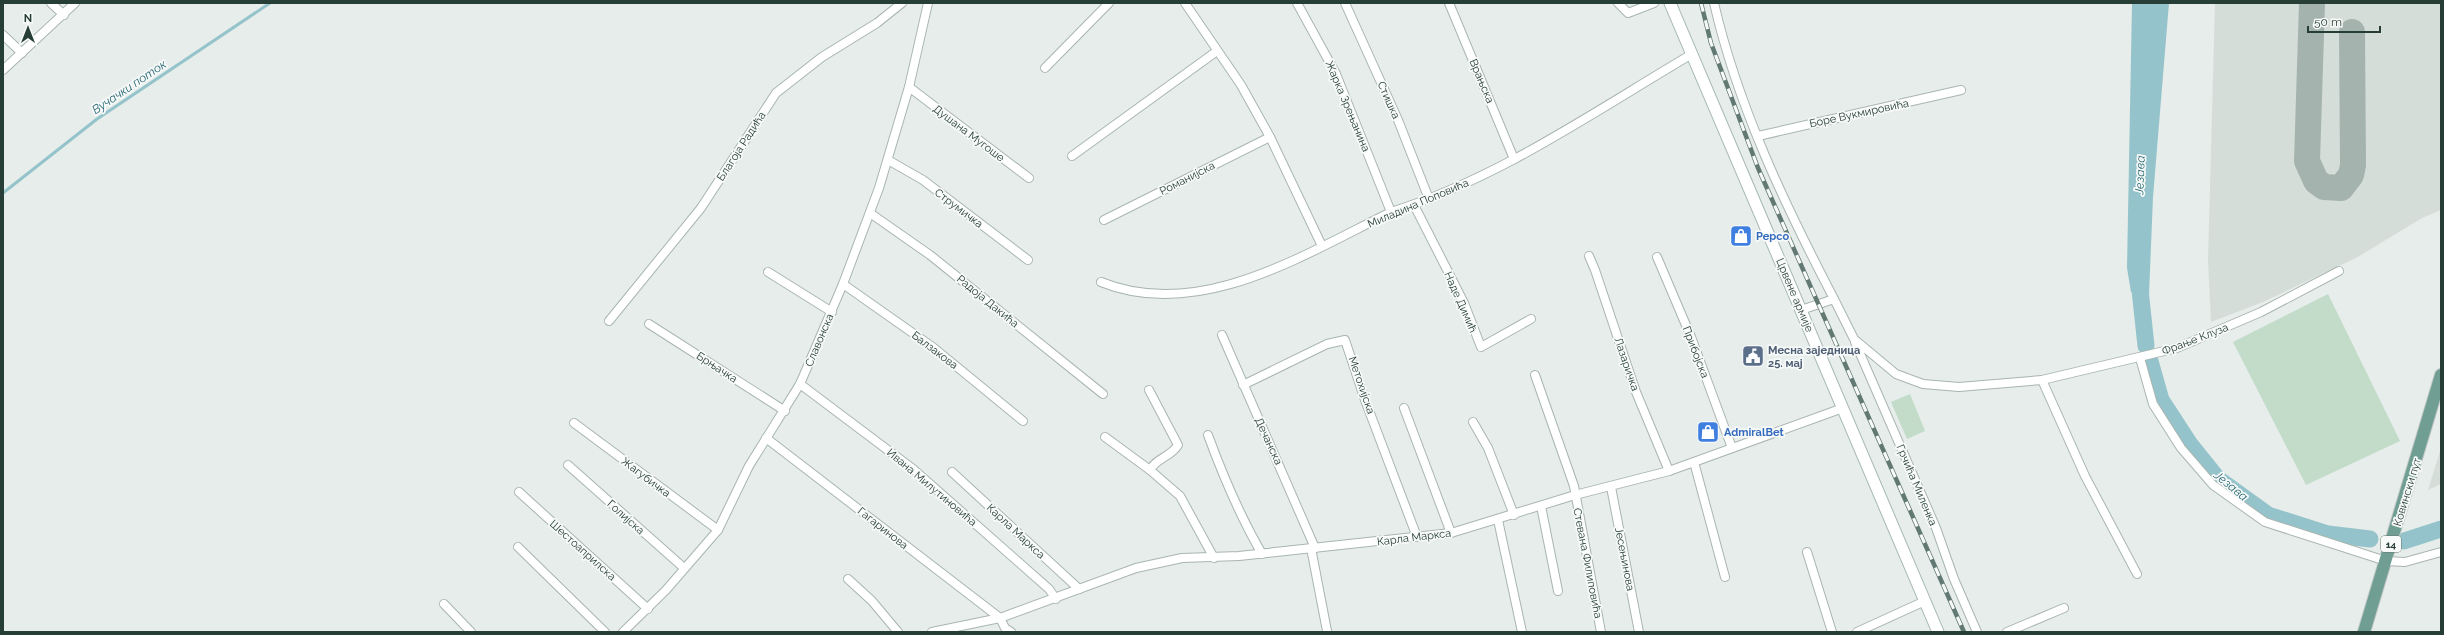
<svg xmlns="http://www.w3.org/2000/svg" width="2444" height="635" font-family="Raleway,sans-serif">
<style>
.built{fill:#d5ddd9}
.green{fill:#c2dcc9}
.water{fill:#95c3cb}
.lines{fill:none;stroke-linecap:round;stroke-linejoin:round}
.stream{stroke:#95c3cb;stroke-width:3}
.river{stroke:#95c3cb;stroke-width:17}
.taxiway{stroke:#a4b3ae;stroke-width:26}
.street-casing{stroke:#a9b5b1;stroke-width:10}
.secondary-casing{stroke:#a6b8b2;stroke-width:13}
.primary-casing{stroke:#c3c9c7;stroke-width:14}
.street{stroke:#fff;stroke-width:8}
.secondary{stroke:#fff;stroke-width:11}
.primary{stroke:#709e92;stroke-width:12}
.rail-casing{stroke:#627973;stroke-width:4.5}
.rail{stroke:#f7faf8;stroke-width:3;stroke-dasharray:9;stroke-linecap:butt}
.labels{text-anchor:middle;stroke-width:3.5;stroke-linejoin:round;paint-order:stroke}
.shield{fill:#f7faf8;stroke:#657671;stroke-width:1}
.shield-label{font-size:10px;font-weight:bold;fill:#273e37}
.street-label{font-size:11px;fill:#273e37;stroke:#f7faf8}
.shop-label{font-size:11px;font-weight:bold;fill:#366cbe;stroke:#f7faf8;text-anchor:start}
.service-label{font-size:11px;font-weight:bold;fill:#4e5e75;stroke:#f7faf8;text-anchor:start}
.water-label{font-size:12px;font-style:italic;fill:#276773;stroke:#f7faf8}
</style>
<rect width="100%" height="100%" fill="#e6edea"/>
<g class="built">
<polygon points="2215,3 2441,3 2441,210 2422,218 2356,258 2263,302 2211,322 2208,261"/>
<polygon points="2441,448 2441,484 2428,490"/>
</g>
<g class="green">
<polygon points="2328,294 2400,441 2306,485 2233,342"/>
<polygon points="1910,394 1925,431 1907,439 1891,402"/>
</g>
<polygon class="water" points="2132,3 2169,3 2153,197 2149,295 2131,292 2127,268"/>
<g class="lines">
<polyline class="stream" points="3,193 97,119 270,3"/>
<g class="river">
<polyline points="2138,271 2146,346"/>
<polyline points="2150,361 2161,400 2189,443 2218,479 2268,515 2328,534 2370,539"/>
<polyline points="2404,541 2441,529"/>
</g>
<polyline class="taxiway" points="2312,3 2307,161 2316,181 2324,187 2341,188 2351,175 2353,165 2352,32"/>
<g class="street-casing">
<g id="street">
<polyline points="51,3 64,15"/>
<polyline points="1185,3 1241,85 1270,137 1322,246"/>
<polyline points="1297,3 1336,74 1391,212"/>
<polyline points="1345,3 1398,120 1429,199"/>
<polyline points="1449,3 1514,159"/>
<polyline points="1618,3 1628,13 1654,3"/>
<path d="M1714,3C1738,107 1785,205 1834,299"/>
<polyline points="3,35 22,53"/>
<polyline points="1045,68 1109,3"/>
<polyline points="3,70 75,3"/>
<polyline points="909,87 1029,178"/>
<polyline points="1758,136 1961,90"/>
<polyline points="1072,156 1217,51"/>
<polyline points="888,160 923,180 1028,260"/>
<polyline points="1414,205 1464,303 1481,347 1531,319"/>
<polyline points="870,213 930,255 1103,394"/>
<polyline points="1104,220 1270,137"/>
<polyline points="1589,256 1595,270 1636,392 1669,471"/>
<polyline points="1657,257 1691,337 1732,448"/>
<polyline points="768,272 832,312"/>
<path d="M1101,282C1199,322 1305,254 1391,212C1500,178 1595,111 1692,54"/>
<polyline points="843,284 934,348 1023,421"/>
<polyline points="1801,310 1834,299 1854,339 1896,374 1923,384 1959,387 2042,380 2177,348 2261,312 2339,271"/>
<polyline points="609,321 701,208 776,93 822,57 877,23 902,3"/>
<polyline points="649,324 785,411"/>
<polyline points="1222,335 1315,548"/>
<polyline points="1855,342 1936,528 1954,579 1977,632"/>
<polyline points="2140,358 2153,404 2181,448 2213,485 2265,522 2386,561 2405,562 2441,552"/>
<polyline points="1535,375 1574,486 1601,632"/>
<polyline points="2042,380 2085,476 2137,574"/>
<polyline points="800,384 913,469 1049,589 1056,599"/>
<polyline points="1243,385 1327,344 1345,340 1365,400 1417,537"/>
<path d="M1149,390L1178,445C1171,457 1156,458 1150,470"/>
<polyline points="1404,408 1451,533"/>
<polyline points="1473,422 1488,448 1514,515"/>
<polyline points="574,423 718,530"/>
<path d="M1208,435C1223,476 1240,516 1262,554"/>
<polyline points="1105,437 1150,470 1180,496 1214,558"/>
<polyline points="766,438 1000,618 1005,628 1011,632"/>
<polyline points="1694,462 1725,577"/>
<polyline points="568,465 684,568"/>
<polyline points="952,472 1079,589"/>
<polyline points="1611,487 1639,632"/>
<polyline points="519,492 648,609"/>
<polyline points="1541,506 1558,591"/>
<polyline points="1498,520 1522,632"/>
<polyline points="518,547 605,632"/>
<polyline points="1311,548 1327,631"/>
<polyline points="1807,552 1832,632"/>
<polyline points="848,579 872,601 898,632"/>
<polyline points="444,604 471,632"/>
<polyline points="623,632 666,590 718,530 749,466 800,384 843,284 879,188 909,87 928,3"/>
<polyline points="932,632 1000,618 1136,568 1182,558 1239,556 1451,533 1575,495 1669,471 1843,408"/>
<polyline points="1857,632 1925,601"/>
<polyline points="2007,632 2064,608"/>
</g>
</g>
<g class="secondary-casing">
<polyline id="secondary" points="1670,3 1938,632"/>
</g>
<g class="primary-casing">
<polyline id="primary" points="2364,632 2441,375"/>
</g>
<use href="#street" class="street"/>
<use href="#secondary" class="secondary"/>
<use href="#primary" class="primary"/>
<g class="rail-casing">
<polyline id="rail" points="1701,3 1711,43 1758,168 1964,632"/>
</g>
<use href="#rail" class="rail"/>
</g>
<defs>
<g id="shop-square" transform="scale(1.15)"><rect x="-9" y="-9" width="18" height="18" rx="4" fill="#3f7fe0" stroke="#f7faf8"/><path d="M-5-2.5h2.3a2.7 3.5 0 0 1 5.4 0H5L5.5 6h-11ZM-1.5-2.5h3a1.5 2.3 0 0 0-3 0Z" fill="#fff"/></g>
<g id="civic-square" transform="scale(1.15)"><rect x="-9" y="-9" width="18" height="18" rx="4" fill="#5c6f8a" stroke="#f7faf8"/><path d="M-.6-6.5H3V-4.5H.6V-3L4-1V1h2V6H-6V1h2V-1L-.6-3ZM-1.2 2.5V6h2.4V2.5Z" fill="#fff"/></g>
</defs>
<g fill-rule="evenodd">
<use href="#shop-square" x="1741" y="236"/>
<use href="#civic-square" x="1753" y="356"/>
<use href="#shop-square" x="1708" y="432"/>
</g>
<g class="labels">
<rect class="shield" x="2381" y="536" width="20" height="16" rx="3"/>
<g class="shield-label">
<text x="2391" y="548">14</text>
</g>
<g class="street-label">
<text transform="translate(1482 81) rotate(67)" y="4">Врањска</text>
<text transform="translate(1389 100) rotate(66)" y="4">Стишка</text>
<text transform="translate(1348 106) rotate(67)" y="4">Жарка Зрењанина</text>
<text transform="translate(1859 113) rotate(-12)" y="4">Боре Вукмировића</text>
<text transform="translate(969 133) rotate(37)" y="4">Душана Мугоше</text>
<text transform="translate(741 146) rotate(-57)" y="4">Благоја Радића</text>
<text transform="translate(1187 178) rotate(-27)" y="4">Романијска</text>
<text transform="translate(1418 203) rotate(-23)" y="4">Миладина Поповића</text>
<text transform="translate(959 208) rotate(37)" y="4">Струмичка</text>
<text transform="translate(1795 295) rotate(67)" y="4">Црвене армије</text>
<text transform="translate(988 301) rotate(39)" y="4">Радоја Дакића</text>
<text transform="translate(1461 302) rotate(66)" y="4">Наде Димић</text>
<text transform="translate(2195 339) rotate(-21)" y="4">Фрање Клуза</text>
<text transform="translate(819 340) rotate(-67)" y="4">Славонска</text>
<text transform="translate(935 350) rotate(37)" y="4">Балзакова</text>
<text transform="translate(1696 352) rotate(69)" y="4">Прибојска</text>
<text transform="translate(1627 364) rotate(71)" y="4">Лазаричка</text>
<text transform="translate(717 367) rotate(33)" y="4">Брњачка</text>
<text transform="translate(1362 385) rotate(71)" y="4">Метохијска</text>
<text transform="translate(1269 441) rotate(65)" y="4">Дечанска</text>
<text transform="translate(646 477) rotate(37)" y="4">Жагубичка</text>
<text transform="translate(1917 485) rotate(67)" y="4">Грчића Миленка</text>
<text transform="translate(932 487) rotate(40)" y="4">Ивана Милутиновића</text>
<text transform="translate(2407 492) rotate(-73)" y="4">Ковински пут</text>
<text transform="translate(626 517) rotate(42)" y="4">Голијска</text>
<text transform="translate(883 528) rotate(38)" y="4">Гагаринова</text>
<text transform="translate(1016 531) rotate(43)" y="4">Карла Маркса</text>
<text transform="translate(1414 537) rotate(-7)" y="4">Карла Маркса</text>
<text transform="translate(583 550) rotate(42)" y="4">Шестоаприлска</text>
<text transform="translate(1625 559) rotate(79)" y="4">Јесењинова</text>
<text transform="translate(1588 563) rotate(79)" y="4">Стевана Филиповића</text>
</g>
<g class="shop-label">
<text x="1756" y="240">Pepco</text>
<text x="1724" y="436">AdmiralBet</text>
</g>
<g class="service-label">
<text x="1768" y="354">Месна заједница<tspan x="1768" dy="13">25. мај</tspan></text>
</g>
<g class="water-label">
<text transform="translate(129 87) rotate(-34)" y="4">Вучачки поток</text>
<text transform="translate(2140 175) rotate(-88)" y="4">Језава</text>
<text transform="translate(2231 486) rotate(39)" y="4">Језава</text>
</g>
</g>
<rect width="2444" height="635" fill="none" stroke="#273e37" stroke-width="8"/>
<g transform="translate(28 28)" stroke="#f7faf8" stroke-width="3" paint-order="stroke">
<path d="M0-3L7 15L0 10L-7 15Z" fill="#273e37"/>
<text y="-6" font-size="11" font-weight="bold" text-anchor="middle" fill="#273e37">N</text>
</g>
<path d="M2308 26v6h72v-6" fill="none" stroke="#273e37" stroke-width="2"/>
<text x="2314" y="26" font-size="12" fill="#273e37" stroke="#f7faf8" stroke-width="3" paint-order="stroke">50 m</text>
</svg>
